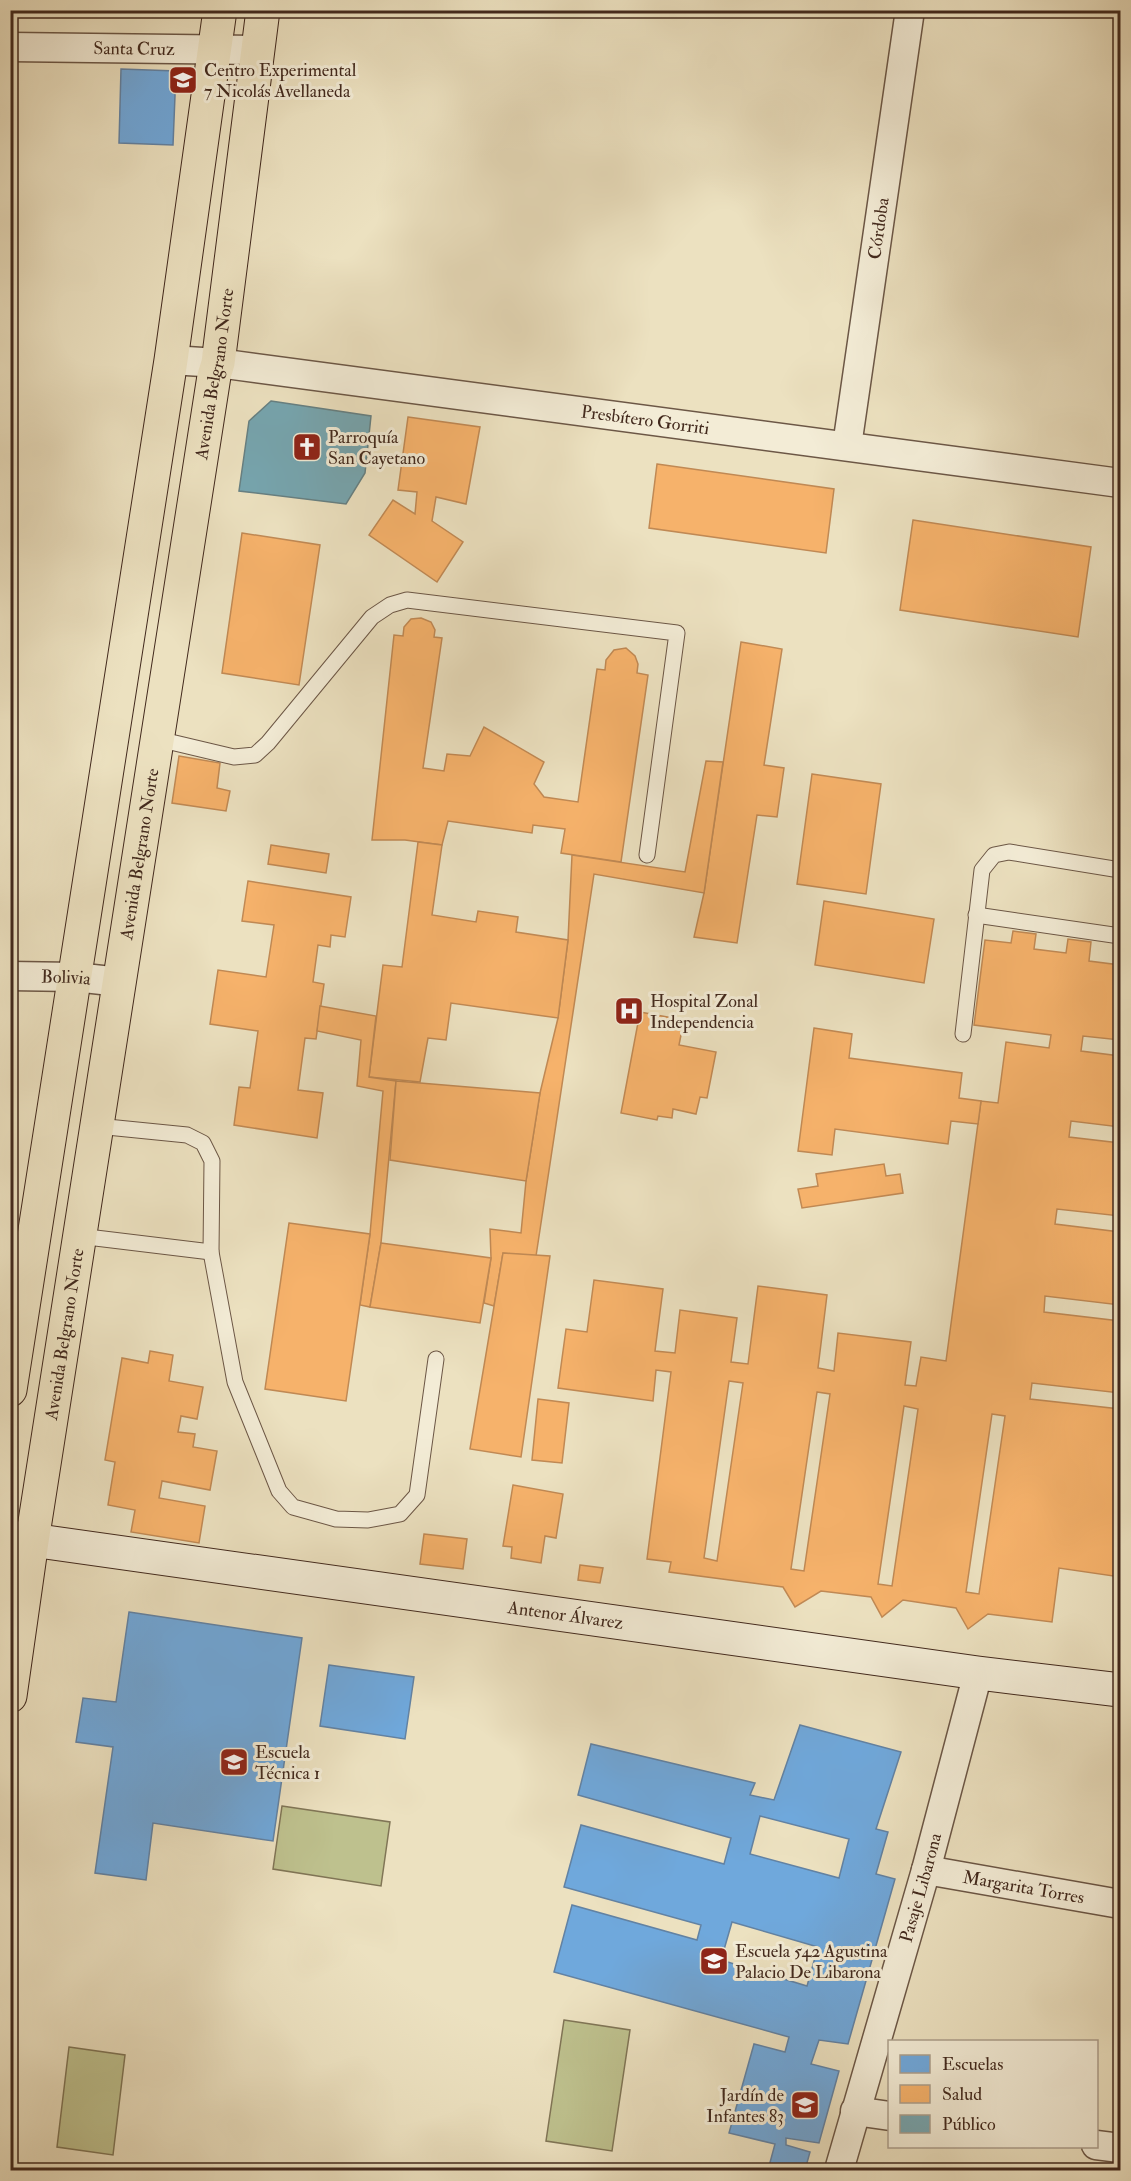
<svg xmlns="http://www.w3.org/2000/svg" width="1131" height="2181" font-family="'IM FELL Double Pica',serif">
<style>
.pitch{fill:#bec18e;stroke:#807556;stroke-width:1.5}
.schools{fill:#6fa8dc;stroke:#6282a3;stroke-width:1.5;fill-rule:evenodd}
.health{fill:#f6b26b;stroke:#c08954;stroke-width:1.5;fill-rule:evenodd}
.public{fill:#76a5af;stroke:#668083;stroke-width:1.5}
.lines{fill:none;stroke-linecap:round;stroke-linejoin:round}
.lane-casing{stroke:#6c5746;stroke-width:17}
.street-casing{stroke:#6c5746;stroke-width:31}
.secondary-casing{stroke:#42291d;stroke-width:35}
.primary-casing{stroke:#42291d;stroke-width:35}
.lane{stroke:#f3ecd6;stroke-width:15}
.street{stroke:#f3ecd6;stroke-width:28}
.secondary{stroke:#f3ecd6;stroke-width:33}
.primary{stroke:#ece1c0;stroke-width:33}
.labels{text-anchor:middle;stroke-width:6;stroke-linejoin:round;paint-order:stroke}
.street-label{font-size:18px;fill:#42291d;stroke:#f3ecd6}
.poi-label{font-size:18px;fill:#42291d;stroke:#f3ecd6;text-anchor:start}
</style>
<rect width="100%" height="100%" fill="#ece1c0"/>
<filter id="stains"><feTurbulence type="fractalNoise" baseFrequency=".00333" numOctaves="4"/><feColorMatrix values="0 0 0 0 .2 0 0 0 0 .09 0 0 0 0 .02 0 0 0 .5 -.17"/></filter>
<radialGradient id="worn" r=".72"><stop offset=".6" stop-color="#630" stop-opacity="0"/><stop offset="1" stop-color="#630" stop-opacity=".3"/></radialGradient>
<g class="pitch">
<polygon points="282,1806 390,1822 381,1886 273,1869"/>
<polygon points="564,2020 630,2030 612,2151 546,2141"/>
<polygon points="69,2047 125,2055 113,2155 57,2147"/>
</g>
<g class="schools">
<polygon points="121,69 176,71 173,145 119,143"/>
<polygon points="129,1612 302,1638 273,1841 153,1823 146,1880 95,1873 113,1747 76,1742 83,1698 116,1702"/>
<polygon points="329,1665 414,1677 405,1739 320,1726"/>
<path d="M800,1725L901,1752L876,1829L888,1832L876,1874L895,1879L848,2044L819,2040L811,2064L839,2071L819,2143L786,2138V2145L810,2152L805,2170H768L775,2144L729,2133L754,2044L785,2052L789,2037L554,1972L572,1905L697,1940L701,1925L564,1887L581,1825L724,1864L731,1838L578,1795L591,1744L755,1783L750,1795L774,1800ZM760,1816L849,1839L839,1878L750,1854ZM732,1922L818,1947L807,1986L721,1960Z"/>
</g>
<g class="health">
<polygon points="408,417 480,427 466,504 436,497 432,521 463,542 437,582 369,535 393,500 415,514 417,492 398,490"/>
<polygon points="657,464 834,489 826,553 649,528"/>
<polygon points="913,520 1091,547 1078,637 900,610"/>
<polygon points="242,533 320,545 299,685 222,673"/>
<polygon points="421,618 431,622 435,630 434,637 442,638 423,768 444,771 447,754 470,756 484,727 544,762 534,784 544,797 578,802 597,669 605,670 606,660 614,650 626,648 635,656 638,664 637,673 648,675 621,862 561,853 565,829 533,825 532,833 448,821 442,845 405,840 372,840 394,635 403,636 404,627 411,619"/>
<polygon points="741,642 782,649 764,765 784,768 777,817 757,815 737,943 694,937 704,893"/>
<polygon points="179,756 220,763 217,788 230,791 226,811 172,803"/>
<polygon points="706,761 723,762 704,893 594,874 536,1256 503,1253 494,1306 484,1303 491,1258 490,1229 521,1233 526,1181 540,1093 558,1018 568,940 572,855 685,872"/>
<polygon points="812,774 881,784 866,894 797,884"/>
<polygon points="418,842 442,845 432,915 476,922 478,911 518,917 516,932 568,940 558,1018 451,1003 446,1040 428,1038 420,1082 369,1077 383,965 402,967"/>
<polygon points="271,845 329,854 326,873 268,864"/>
<polygon points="248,881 351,897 345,937 331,935 330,947 318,945 313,982 324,984 316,1039 305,1038 298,1090 323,1093 317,1138 234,1125 239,1087 250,1088 258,1031 210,1024 218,970 266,977 274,925 242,921"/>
<polygon points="824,901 934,919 924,983 815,965"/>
<path d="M1013,931L1036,934L1034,949L1066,953L1068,939L1091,942L1089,961L1120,965V1040L1083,1036L1081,1051L1120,1056V1127L1071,1121L1069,1137L1120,1143V1216L1057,1209L1055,1224L1120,1232V1305L1045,1296L1044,1312L1120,1321V1393L1032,1383L1030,1399L1120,1409V1577L1059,1568L1052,1622L988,1614L968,1629L956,1608L903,1600L882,1617L871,1597L821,1591L795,1607L783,1587L669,1572L671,1562L647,1559L671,1372L656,1370L653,1401L558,1388L566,1329L587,1332L594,1280L663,1289L655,1351L675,1353L680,1310L737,1318L731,1362L748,1364L758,1286L827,1295L818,1368L834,1371L838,1333L911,1342L905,1385L916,1386L921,1357L946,1361L981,1101L998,1103L1006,1042L1049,1048L1051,1035L974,1025L985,940L1011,943ZM729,1381L743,1383L717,1561L704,1558ZM817,1392L830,1394L804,1571L791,1569ZM904,1406L918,1409L892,1586L878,1584ZM992,1414L1005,1416L979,1594L966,1592Z"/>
<polygon points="320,1006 376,1016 369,1077 396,1081 381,1243 370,1307 360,1305 370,1234 383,1091 357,1086 361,1040 317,1031"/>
<polygon points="640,1012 684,1020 679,1045 716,1052 707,1098 700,1097 696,1114 673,1109 672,1118 658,1116 657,1120 621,1113"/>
<polygon points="814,1028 852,1034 849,1058 962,1073 959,1098 981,1101 978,1124 951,1121 948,1144 835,1129 832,1155 798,1151"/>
<polygon points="396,1081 540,1093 526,1181 390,1160"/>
<polygon points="884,1164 886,1176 900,1174 903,1193 802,1208 798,1189 818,1186 816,1174"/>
<polygon points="289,1223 370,1234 346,1401 265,1389"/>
<polygon points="381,1243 491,1258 480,1323 370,1307"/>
<polygon points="503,1253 550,1256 521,1457 470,1449"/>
<polygon points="150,1351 173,1355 169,1381 203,1387 197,1419 181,1416 178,1432 195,1434 193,1447 217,1451 210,1490 162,1481 159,1498 205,1506 199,1543 131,1532 135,1510 108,1505 115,1462 105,1460 122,1358 148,1363"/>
<polygon points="538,1399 569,1403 562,1463 532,1460"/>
<polygon points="513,1485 563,1494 556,1538 545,1536 541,1563 511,1558 512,1547 503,1546"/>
<polygon points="424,1534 467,1539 463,1569 420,1564"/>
<polygon points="580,1565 603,1568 600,1583 578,1580"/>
</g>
<polygon class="public" points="271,401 371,416 365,473 346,504 239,491 249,421"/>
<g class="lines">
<g class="lane-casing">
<g id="lane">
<polyline points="158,739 234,757 255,755 268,743 372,617 390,605 407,600 677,633 647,855"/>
<polyline points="976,915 1120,936"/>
<polyline points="963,1034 982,870 994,855 1009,852 1120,870"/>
<polyline points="97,1126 187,1135 203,1143 212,1161 211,1252 235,1382 279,1491 293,1507 336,1519 368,1520 400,1514 417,1495 436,1359"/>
<polyline points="79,1236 211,1252"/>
</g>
</g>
<g class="street-casing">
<g id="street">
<path id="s1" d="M10,47L257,50"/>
<path id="s2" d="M171,360L218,363L1120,483"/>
<path id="s3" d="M847,446L910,10"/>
<path id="s4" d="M10,976L75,977L120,982"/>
<path id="s5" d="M926,1870L1120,1904"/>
<polyline points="855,2111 890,2116"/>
<polyline points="1096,2145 1120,2148"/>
<path id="s6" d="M839,2170L926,1870L978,1673"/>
</g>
</g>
<g class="secondary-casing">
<g id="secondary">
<path id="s7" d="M10,1537L978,1673L1120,1690"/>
</g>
</g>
<g class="primary-casing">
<g id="primary">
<polyline points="10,1390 171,360 220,10"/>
<path id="s8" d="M10,1696L32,1541L214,376L218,363L263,10"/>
</g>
</g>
<use href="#lane" class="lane"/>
<use href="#street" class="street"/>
<use href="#secondary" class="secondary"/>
<use href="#primary" class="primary"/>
</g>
<defs>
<g id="school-square" transform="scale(1.5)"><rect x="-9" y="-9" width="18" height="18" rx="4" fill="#8f2418" stroke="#f3ecd6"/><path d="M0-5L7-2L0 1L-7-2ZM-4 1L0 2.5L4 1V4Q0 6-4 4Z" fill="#fff"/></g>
<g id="church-square" transform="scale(1.5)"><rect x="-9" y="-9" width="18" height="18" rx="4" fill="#8f2418" stroke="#f3ecd6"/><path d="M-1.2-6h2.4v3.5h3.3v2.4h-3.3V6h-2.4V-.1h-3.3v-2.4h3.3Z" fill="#fff"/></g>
<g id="hospital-square" transform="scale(1.5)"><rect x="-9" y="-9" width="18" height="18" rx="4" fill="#8f2418" stroke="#f3ecd6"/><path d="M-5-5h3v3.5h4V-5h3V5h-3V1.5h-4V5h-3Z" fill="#fff"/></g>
</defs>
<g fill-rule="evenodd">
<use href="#school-square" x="183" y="80"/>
<use href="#church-square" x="307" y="447"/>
<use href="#hospital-square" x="629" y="1011"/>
<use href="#school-square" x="234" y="1762"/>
<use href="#school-square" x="714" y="1961"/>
<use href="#school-square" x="805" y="2105"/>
</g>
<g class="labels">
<g class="street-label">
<text dy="6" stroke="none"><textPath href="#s1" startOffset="124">Santa Cruz</textPath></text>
<text dy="6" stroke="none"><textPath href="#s3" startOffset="220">Córdoba</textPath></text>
<text dy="6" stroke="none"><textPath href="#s8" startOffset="1338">Avenida Belgrano Norte</textPath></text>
<text dy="6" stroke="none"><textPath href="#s2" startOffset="478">Presbítero Gorriti</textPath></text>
<text dy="6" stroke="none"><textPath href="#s8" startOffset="852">Avenida Belgrano Norte</textPath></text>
<text dy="6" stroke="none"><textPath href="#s4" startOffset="56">Bolivia</textPath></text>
<text dy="6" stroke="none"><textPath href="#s8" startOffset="366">Avenida Belgrano Norte</textPath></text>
<text dy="6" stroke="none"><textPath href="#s7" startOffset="561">Antenor Álvarez</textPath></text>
<text dy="6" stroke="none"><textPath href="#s5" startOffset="99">Margarita Torres</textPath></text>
<text dy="6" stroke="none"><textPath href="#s6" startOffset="294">Pasaje Libarona</textPath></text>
</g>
<g class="poi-label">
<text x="204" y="76">Centro Experimental<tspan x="204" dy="21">7 Nicolás Avellaneda</tspan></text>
<text x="328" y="443">Parroquía<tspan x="328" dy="21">San Cayetano</tspan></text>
<text x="650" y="1007">Hospital Zonal<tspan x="650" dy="21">Independencia</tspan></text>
<text x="255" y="1758">Escuela<tspan x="255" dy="21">Técnica 1</tspan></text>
<text x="735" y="1957">Escuela 542 Agustina<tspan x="735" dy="21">Palacio De Libarona</tspan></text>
<text x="784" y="2101" text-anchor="end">Jardín de<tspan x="784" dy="21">Infantes 83</tspan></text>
</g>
</g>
<rect width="1131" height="2181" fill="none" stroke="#ece1c0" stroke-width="36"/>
<rect x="12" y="12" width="1107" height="2157" fill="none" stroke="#42291d" stroke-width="3"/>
<rect x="18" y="18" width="1095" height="2145" fill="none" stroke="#42291d" stroke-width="1.5"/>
<rect x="888" y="2040" width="210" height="108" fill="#f3ecd6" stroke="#ac9e8c" stroke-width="1.5"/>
<rect x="900" y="2055" width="30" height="18" fill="#6fa8dc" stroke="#ac9e8c" stroke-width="1.5"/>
<text x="942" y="2070" font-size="18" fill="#42291d">Escuelas</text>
<rect x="900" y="2085" width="30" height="18" fill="#f6b26b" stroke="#ac9e8c" stroke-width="1.5"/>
<text x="942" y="2100" font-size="18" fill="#42291d">Salud</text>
<rect x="900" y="2115" width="30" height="18" fill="#76a5af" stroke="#ac9e8c" stroke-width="1.5"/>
<text x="942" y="2130" font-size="18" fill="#42291d">Público</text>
<rect width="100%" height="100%" filter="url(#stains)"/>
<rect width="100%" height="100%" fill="url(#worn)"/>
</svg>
